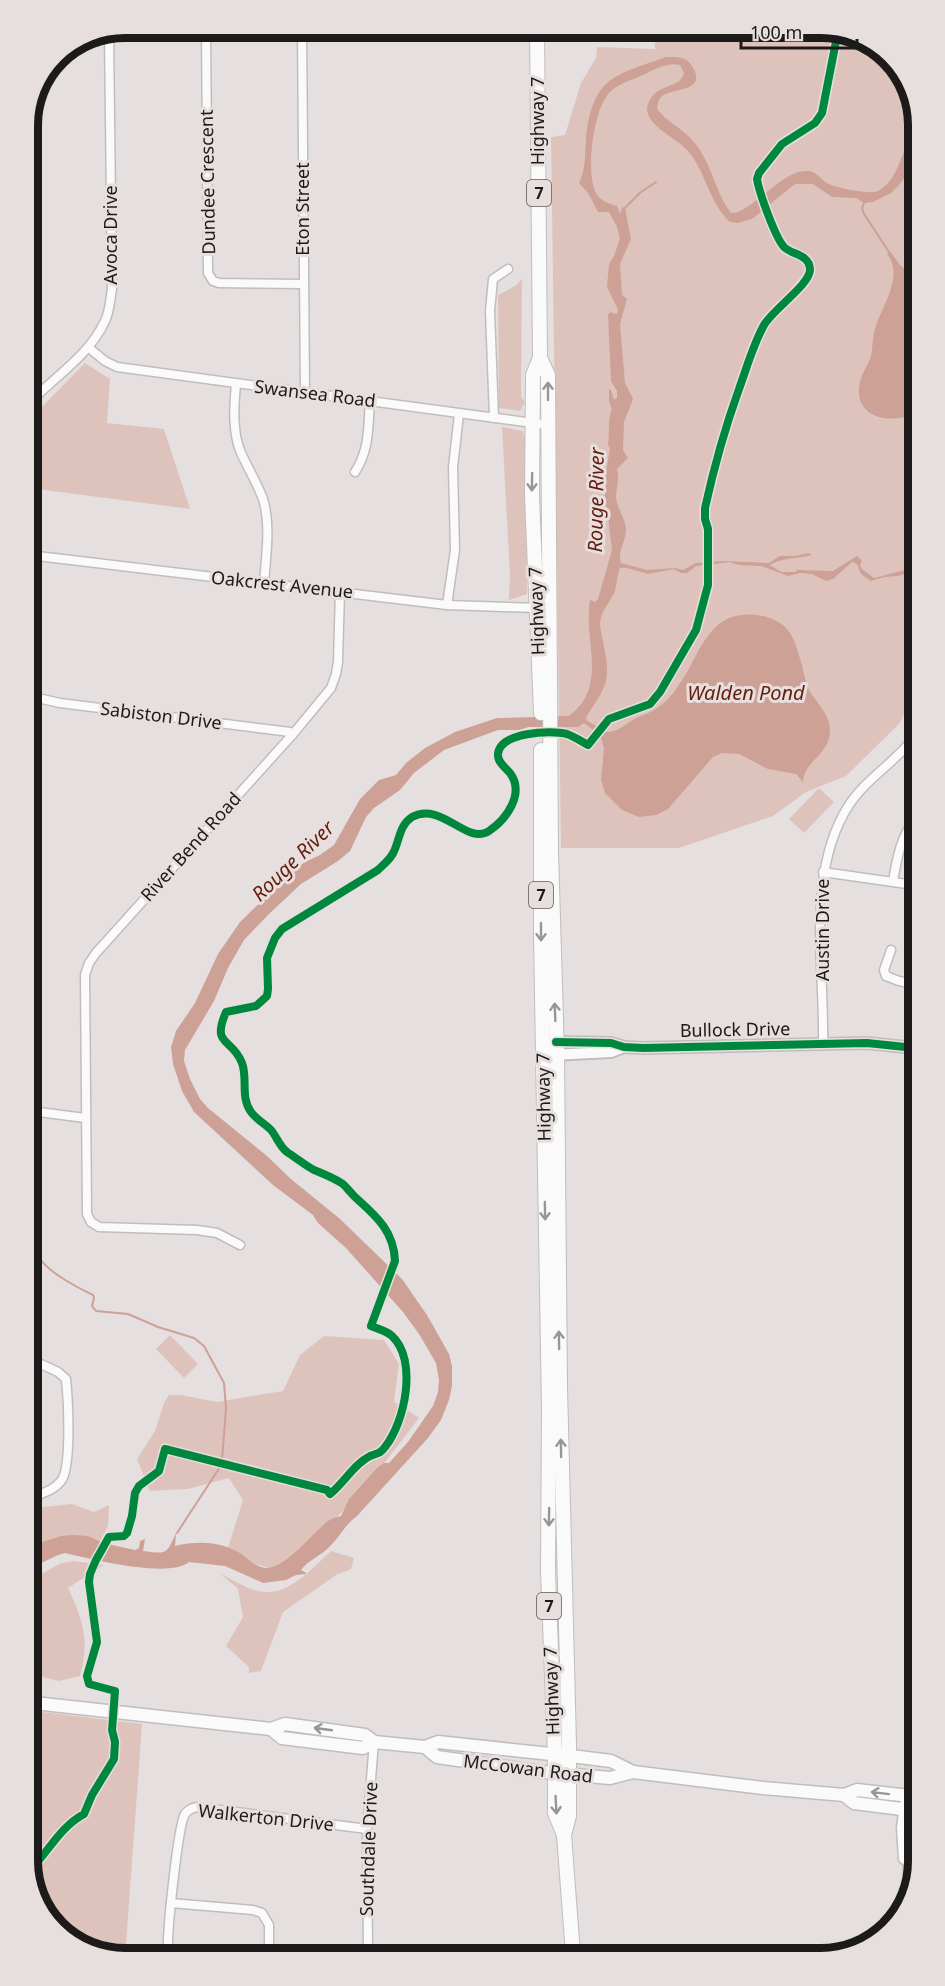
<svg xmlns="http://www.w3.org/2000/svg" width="945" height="1986" font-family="'Noto Sans',sans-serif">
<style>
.green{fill:#dec3bd}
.water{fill:#cda196}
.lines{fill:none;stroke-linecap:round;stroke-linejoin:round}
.stream{stroke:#cda196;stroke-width:2}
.minor-casing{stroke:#c1bdbc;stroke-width:11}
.tertiary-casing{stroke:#c1bdbc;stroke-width:14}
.secondary-casing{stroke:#c1bdbc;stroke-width:15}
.primary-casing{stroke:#c1bdbc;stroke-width:16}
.minor{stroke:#fbfafa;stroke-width:8}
.tertiary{stroke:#fbfafa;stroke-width:10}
.secondary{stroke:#fbfafa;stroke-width:12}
.primary{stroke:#fbfafa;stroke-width:14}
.cycleway-casing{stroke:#e7dfdd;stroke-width:11}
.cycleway{stroke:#00873e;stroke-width:8}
.oneway{stroke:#979595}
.labels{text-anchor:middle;stroke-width:6;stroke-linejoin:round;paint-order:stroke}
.shield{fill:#e7dfdd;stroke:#5a5554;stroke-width:1.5}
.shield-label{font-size:16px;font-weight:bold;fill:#1d1a1a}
.street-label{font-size:18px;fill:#1d1a1a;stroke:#e7dfdd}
.water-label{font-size:20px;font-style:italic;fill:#671d0d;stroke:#e7dfdd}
.rim{fill:none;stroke:#1d1a1a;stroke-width:8}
</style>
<rect width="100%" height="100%" fill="#e5e0df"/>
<g class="green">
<polygon points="655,27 827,27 880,47 911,88 913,695 900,723 846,776 806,792 773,816 679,848 561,848 551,137 565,135 581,83 596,58 597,47 655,49"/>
<polygon points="522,279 521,397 525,402 520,411 499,408 498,295 515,286"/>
<polygon points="85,363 110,379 107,423 164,429 190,509 29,488 31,418"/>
<polygon points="502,427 522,431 526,439 527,594 509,600 510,575"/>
<polygon points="819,788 834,802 804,833 789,819"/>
<polygon points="170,1335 198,1364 184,1378 156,1349"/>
<polygon points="324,1336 384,1340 399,1364 394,1402 419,1418 365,1488 336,1518 278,1570 250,1563 227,1551 243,1500 229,1478 188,1489 150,1491 137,1459 155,1431 164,1403 169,1395 181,1395 217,1402 283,1391 300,1355"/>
<polygon points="72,1504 94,1512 109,1505 108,1526 98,1545 33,1555 33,1508"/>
<path d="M331,1551L354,1558L351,1569L336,1575L283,1612L261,1671L249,1673V1667L226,1646L243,1617L238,1589L221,1574C235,1581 253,1593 269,1592C294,1591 314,1566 331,1551Z"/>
<path d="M74,1561L104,1565L68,1588C83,1620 90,1641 80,1676L59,1681L34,1675L33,1579L61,1563Z"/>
<polygon points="34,1711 142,1724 125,1959 118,1959 70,1942 34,1898"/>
</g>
<g class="water">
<path d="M666,57C677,57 686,56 692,66C708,92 675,87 662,96C658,99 658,105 657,109C667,122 682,128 692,140C712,161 714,191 731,213C750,214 781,171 806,171C818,171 820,180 829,184C837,188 871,195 878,191C899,179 899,156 911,138V160L908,173L899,185L891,193L873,202L864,203L856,198L832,197L813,184H795L752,219L738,223L730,222C709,203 706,172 688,151C677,138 641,124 648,104C656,82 680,90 684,73L680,65C668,62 656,69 645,74C635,79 620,83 612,90C593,106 586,169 595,191C600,201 607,203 617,206L620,214L622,207L625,208L631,239L620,264L622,295L627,299L620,324L625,383L633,399L624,422L623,450L628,458L617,469C620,479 616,487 616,497C617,508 626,520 626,530C626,541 617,552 621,563L647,570L675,568L683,570L696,563L724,561L769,563L780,556H795L808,553L812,555C797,559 783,557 770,565L781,572H796L797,570L833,571L857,556L862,561L860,565L862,569L874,578L913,568V571L898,576L885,577L871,581L861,574L857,564L852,562L833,579L826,581L812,574L800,573L788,576L761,566L739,565L730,562L696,566L687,573H681L674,569L648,574L627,568H620C617,576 617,583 615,591C610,603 600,611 600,625C602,642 610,664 606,681C603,694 592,706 586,718L587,721L595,725L602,732C616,733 620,728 631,721C637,717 645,715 652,711C662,706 672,696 678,686C693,667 699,641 718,625C735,609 770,612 786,628C795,637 798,653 802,665C804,674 806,684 810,692C818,704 831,716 830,732C829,755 804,761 803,782L796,774L768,769L739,754L722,753L713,757L668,809L656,815L639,817L622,810L605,793L601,780L604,748L600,735L584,723L578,727H529L519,730H498L444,750L414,773L400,790L374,808L366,817L350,851L338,861L301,884L270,913L244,940L228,968L214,1001L185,1050L184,1061L190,1079L200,1099L208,1108L267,1156L291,1179L340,1219L402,1279L427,1315L449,1354L452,1366V1386L449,1400L441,1420L428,1438L357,1516C344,1526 341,1535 331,1545C322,1556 309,1559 301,1570L306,1573V1574L296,1575L286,1580L263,1583L225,1566L189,1562C169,1579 91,1559 65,1553L58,1555L33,1567V1545L61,1536L73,1535L88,1536L103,1543L135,1550L139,1548L140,1541L145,1539L143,1551C167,1554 166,1555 176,1533L175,1546C196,1541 219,1541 238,1552C248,1557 253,1567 266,1568C287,1568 313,1532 328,1521C331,1519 336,1517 341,1516L349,1499L378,1467L384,1463H389L408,1442L433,1406L438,1392L439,1380L436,1363L419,1334L403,1312L346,1248L318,1223L313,1215L273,1185L194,1112L182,1091L173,1064L171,1047L176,1031L195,1003L218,954L240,922L294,870L305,862L320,855L334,845L360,799L379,780L396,775L406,763L425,748L455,732L497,718L569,716C609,686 583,641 590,600L595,602L598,599L612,550L607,509L604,503L606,484L594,480V478H603L606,472L610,448L608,445C610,433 607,420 612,409L609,401V389L611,390L614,400L617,398V391L611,381L608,315L610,312L617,314L618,310L607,287L609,264L614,256L620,239L617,227L609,212H598L588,193L579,183C586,169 585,153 586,138C587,121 593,95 607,83C622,70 648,64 666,57Z"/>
<path d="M890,251L900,265L911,274L912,406L904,417C880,423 853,412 860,382C862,373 868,365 871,356C873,347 872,338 875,329C881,307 905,276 887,254Z"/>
</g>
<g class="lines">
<g class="stream">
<polyline points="864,203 862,208 864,214 889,252"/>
<polyline points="625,208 641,192 656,182"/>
<path d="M32,1243C37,1248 37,1254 41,1260C50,1273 78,1288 93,1295L94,1298L92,1306L96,1311L128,1314L158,1327L194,1338L204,1346L224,1383L226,1408L222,1460"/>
<polyline points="177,1533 220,1467"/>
</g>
<g class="minor-casing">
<g id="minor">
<polyline points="206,27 208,273 213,281 219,283 304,284"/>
<polyline points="302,27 305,392"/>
<polyline points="89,348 105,361 117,367 548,425"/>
<path d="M236,384C234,405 232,432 241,453C248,468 257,483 263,499C271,525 266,556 264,583"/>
<path d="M28,404C54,377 89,356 105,321C110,311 110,299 112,289L109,33"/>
<polyline points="494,418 490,311 493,279 508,269"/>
<path d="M355,472C370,449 368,426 370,400"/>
<polyline points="29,555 447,605 536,608"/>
<polyline points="447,605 455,550 453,467 459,414"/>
<polyline points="29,696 60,703 290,732 293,734"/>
<polyline points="823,872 914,885"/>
<path d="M893,881C897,859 900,839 914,820"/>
<polyline points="891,950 884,970 886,976 899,981 914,984"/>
<path d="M823,1045C825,968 805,873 849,805C866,779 894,763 913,739"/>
<polyline points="31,1111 85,1118"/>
<polyline points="240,1245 217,1233 197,1230 99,1227 91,1222 87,1214 85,975 89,963 96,953 293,734 331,688 336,674 338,662 340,591"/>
<path d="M32,1360L58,1372L66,1379C68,1398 72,1468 61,1481C54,1490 43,1493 33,1497"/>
<polyline points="904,1804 901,1828 903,1859 908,1863 908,1894"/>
<polyline points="908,1863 913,1856 915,1811"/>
<polyline points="171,1903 253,1910 262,1913 269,1925 269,1957"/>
<path d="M168,1949C167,1932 178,1825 185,1814C188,1810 192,1808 197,1807L367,1829"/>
<polyline points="368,1956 367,1829 374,1742"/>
</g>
</g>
<g class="tertiary-casing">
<g id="tertiary">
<polyline points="556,1042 611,1043 624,1047 643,1048 867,1043 915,1048"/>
<polyline points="551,1055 611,1052 624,1047"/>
</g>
</g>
<g class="secondary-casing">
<g id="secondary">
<polyline points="34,1703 271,1729 285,1724 365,1735 374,1742 425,1747 438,1742 579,1757 611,1761 633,1772 763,1788 844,1795 857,1790 918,1797"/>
<polyline points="271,1729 282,1738 363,1748 374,1742"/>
<polyline points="425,1747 437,1757 542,1772 610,1778 633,1772"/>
<polyline points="844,1795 854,1803 918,1811"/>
</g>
</g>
<g class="primary-casing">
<g id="primary">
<polyline points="537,27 540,358 548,375 551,852 557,1054 560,1386 569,1744 569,1816 564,1835 573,1954"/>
<polyline points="540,358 533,375 532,496 541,713"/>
<polyline points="541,750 541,935 549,1410 548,1571 555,1754 555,1813 564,1835"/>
</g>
</g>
<use href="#minor" class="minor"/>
<use href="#tertiary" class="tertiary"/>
<use href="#secondary" class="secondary"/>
<use href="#primary" class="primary"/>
<g class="cycleway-casing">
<g id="cycleway">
<polyline points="556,1042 611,1043 624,1047 643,1048 867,1043 915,1048"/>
<path d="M34,1866C51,1847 62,1826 84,1814L92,1795L114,1759L115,1742L112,1730L115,1691L89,1684L87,1676L97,1642L89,1582L90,1574L96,1560L109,1537L124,1536L127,1533L132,1516L135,1493L139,1486L159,1471L165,1449L327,1490L330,1494C344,1483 354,1464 370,1456C377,1453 380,1454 385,1447C405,1422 418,1360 392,1336C387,1331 378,1329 371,1326L395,1261C394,1231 376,1216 356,1198C351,1193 347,1188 343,1184C334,1178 324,1174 314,1170C305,1165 296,1158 287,1152C279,1146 277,1137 271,1130C265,1124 256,1119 251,1112C240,1097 248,1079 242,1063C232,1037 211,1047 226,1012L256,1006L267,996L268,989L267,958L275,938L282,929L378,870C385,863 392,858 395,849C400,837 400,825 412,817C442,801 467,846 489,831C507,819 525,793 510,773C505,767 497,762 498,754C500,732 551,730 567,734C575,737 581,741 588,745L609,719L650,704L660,692L696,630L708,585V529L705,519V508C714,467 725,428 739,389C747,367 753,345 764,325C773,309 811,284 810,269C809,254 792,255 784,247C775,237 759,192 757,179L759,173L782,144L815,123L822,113L838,31"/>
</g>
</g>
<use href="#cycleway" class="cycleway"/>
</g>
<defs><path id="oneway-shaft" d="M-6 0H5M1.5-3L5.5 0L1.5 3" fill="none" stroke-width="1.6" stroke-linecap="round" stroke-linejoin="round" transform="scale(1.5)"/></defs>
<g class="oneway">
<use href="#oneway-shaft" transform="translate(548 391) rotate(-90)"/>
<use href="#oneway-shaft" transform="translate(532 482) rotate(91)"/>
<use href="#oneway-shaft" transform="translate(541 932) rotate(90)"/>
<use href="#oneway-shaft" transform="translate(555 1012) rotate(-92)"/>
<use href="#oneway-shaft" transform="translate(545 1211) rotate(89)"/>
<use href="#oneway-shaft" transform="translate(559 1340) rotate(-91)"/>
<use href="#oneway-shaft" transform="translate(561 1448) rotate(-91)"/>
<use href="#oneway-shaft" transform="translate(549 1517) rotate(91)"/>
<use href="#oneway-shaft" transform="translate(323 1729) rotate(-172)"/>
<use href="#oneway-shaft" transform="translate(880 1793) rotate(-173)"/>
<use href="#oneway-shaft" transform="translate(556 1805) rotate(87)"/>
</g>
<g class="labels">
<g class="shield">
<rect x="527" y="180" width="24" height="26" rx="4.5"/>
<rect x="529" y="882" width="24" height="26" rx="4.5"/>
<rect x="537" y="1593" width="24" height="26" rx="4.5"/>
</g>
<g class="shield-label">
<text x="539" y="199">7</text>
<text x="541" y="901">7</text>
<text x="549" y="1612">7</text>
</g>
<g class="street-label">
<text transform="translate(538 121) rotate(-90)" y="6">Highway 7</text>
<text transform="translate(208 182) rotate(-91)" y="6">Dundee Crescent</text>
<text transform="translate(303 209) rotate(-90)" y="6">Eton Street</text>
<text transform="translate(111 235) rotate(-90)" y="6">Avoca Drive</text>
<text transform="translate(315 394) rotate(7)" y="6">Swansea Road</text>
<text transform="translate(282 585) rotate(6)" y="6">Oakcrest Avenue</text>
<text transform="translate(537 611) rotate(-92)" y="6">Highway 7</text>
<text transform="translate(161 716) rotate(7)" y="6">Sabiston Drive</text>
<text transform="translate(191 847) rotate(-48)" y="6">River Bend Road</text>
<text transform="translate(823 930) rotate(-90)" y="6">Austin Drive</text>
<text transform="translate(735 1030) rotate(-1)" y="6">Bullock Drive</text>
<text transform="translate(544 1097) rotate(-91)" y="6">Highway 7</text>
<text transform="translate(552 1691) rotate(-92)" y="6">Highway 7</text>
<text transform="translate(528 1769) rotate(7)" y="6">McCowan Road</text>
<text transform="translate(266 1818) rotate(6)" y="6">Walkerton Drive</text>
<text transform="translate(369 1849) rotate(-88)" y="6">Southdale Drive</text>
</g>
<g class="water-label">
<text transform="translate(596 500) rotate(-89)" y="7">Rouge River</text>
<text x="746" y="700">Walden Pond</text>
<text transform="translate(293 861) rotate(-44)" y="7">Rouge River</text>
</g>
</g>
<path d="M0 0H945V1986H0ZM125 38H821A87 87 0 0 1 908 125V1861A87 87 0 0 1 821 1948H125A87 87 0 0 1 38 1861V125A87 87 0 0 1 125 38Z" fill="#e7dfdd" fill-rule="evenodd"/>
<path class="rim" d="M125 38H821A87 87 0 0 1 908 125V1861A87 87 0 0 1 821 1948H125A87 87 0 0 1 38 1861V125A87 87 0 0 1 125 38Z"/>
<path d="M741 39v9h116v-9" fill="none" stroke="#1d1a1a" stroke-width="3"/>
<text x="750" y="39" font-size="18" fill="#1d1a1a" stroke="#e7dfdd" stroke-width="4.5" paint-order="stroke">100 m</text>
</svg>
